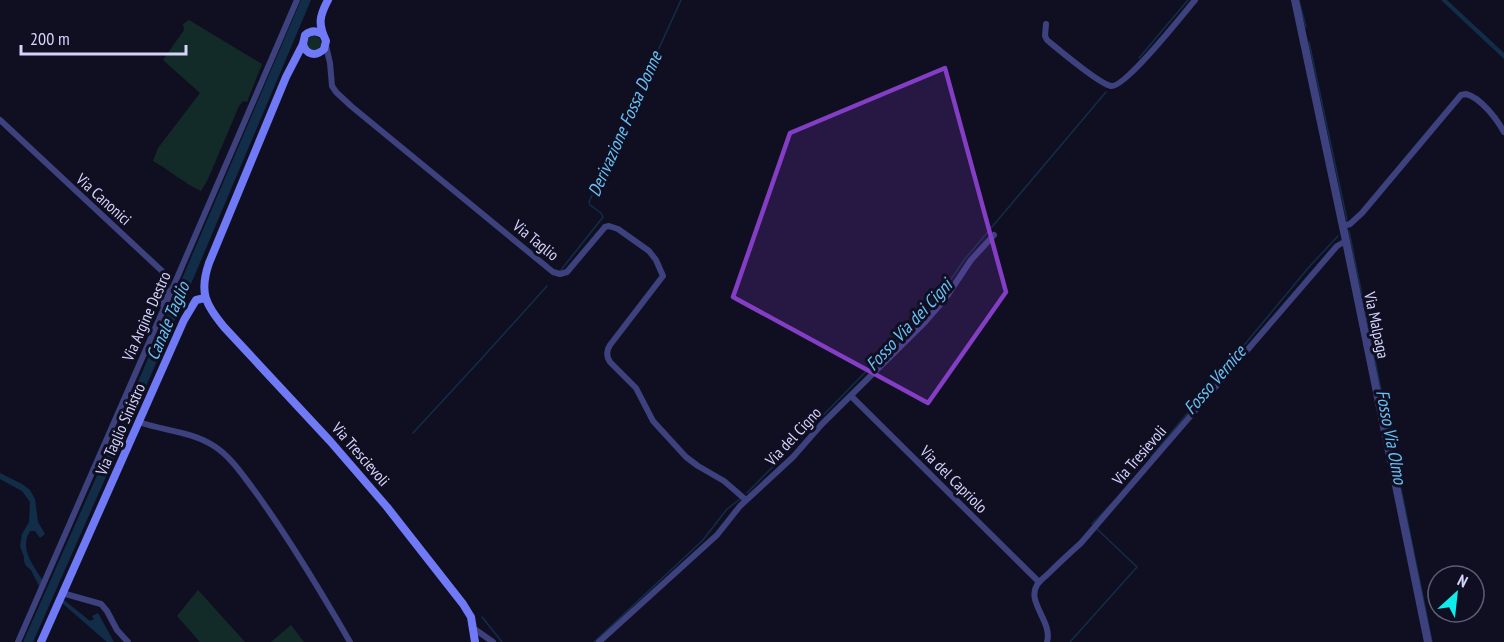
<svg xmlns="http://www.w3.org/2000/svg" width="1504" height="642" font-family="'PT Sans Narrow',sans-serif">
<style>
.green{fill:#132b28}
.water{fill:#122d48}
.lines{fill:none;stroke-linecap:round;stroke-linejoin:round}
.stream{stroke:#122d48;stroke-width:1.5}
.minor{stroke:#3d417e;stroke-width:6}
.tertiary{stroke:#3d417e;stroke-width:8}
.secondary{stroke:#707af6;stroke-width:8}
.marked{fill:#843dc5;fill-opacity:0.2;stroke:#843dc5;stroke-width:4.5;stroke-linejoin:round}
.labels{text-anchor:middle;stroke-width:6;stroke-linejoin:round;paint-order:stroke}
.street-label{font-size:16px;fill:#d3d3fc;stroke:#100f22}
.water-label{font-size:18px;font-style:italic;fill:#67c2f6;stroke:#100f22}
</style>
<rect width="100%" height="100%" fill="#100f22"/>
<g class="green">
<path d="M189,20L262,64L247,102L243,101L239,106L208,179L201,191C184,183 169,170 153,161L158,148L200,93L163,60L184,30L183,24Z"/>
<circle cx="314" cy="43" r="7"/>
<polygon points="198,590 245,642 200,642 177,616"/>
<polygon points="291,625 304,642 271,642"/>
</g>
<g class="water">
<polygon points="301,0 311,0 188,291 33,642 23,642 126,410"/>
<polygon points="1441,0 1447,0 1504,53 1504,59"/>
<path d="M0,473L22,484L30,490L35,499L38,522L45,534L40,538L35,531H30C19,549 33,565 43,581L39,586L31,570L26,566L24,561V557L20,546L22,534L29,522L30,502L22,491L0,479Z"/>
<polygon points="64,600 90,621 94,619 92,616 98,613 114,642 107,642 62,603"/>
</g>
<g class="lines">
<g class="stream">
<polyline points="1299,0 1306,27"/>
<polyline points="1309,42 1347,220"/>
<polyline points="1139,58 1188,0"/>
<polyline points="1349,231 1432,642"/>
<polyline points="561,270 603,217 601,213 590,205 589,202 681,0"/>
<polyline points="413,433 483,357 547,286"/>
<polyline points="1151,457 1309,267 1338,236"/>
<polyline points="747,493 939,297 964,260 1106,92"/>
<polyline points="1092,524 1115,500"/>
<polyline points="482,617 502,642"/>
<polyline points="594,642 703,540 727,509 740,499"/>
<polyline points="1070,642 1137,567 1097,529"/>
</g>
<g class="minor">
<path d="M1046,24L1045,36L1047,40C1058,49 1099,84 1111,86C1125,88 1184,13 1195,0"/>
<path d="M326,46L330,63L332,86L336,92L351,106L553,272L560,274L567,272L605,227L609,226L618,229L649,251L656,260L663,276L610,345C606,351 606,356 610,362L636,388L653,421L686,457L698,466L724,481L746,500"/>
<path d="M0,120L162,271C170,284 165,292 163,305"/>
<path d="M1343,226L1350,224L1362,213L1461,95L1466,94C1481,98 1497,119 1504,132"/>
<polyline points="851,396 1039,582"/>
<path d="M139,422C164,431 191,431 214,446C231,457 242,474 254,490C289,538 320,590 350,642"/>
<polyline points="62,593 101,604 107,611 117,630 128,642"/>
<polyline points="473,628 493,642"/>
<polyline points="18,642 164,308 297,0"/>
<polyline points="599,642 717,535 740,506 793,457 822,424 925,322 945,299 971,260 994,235"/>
<path d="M1047,642C1053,622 1026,602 1037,585C1040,580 1046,576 1050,572C1060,562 1071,552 1081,543L1337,246L1346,241"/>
</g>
<polyline class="tertiary" points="1295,0 1346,241 1428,642"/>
<g class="secondary">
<path d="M322,34C316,30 310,31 305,35L303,44C306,55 316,57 324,49L326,41C318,24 319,17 328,0"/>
<path d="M303,44L286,77L209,263C199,292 205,304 224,327L330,441L387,507L463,604L471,617L475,642"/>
<polyline points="41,642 184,320 196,300 205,298"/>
</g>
</g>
<path class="marked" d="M945,68L1006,292L928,403L733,297L790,133Z"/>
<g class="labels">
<g class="street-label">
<text transform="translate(104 199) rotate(42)" y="6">Via Canonici</text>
<text transform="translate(536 240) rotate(39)" y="6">Via Taglio</text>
<text transform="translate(146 316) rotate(-66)" y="6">Via Argine Destro</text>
<text transform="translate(1377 325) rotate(78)" y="6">Via Malpaga</text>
<text transform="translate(120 429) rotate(-66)" y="6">Via Taglio Sinistro</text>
<text transform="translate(793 436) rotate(-47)" y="6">Via del Cigno</text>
<text transform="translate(361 454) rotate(49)" y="6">Via Trescievoli</text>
<text transform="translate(1139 455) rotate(-49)" y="6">Via Tresievoli</text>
<text transform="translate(954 479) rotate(45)" y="6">Via del Capriolo</text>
</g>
<g class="water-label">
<text transform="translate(625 124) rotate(-66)" y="6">Derivazione Fossa Donne</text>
<text transform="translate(168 321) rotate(-67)" y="6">Canale Taglio</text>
<text transform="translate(909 325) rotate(-47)" y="6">Fosso Via dei Cigni</text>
<text transform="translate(1215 380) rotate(-49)" y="6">Fosso Vernice</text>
<text transform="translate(1391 437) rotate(79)" y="6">Fosso Via Olmo</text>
</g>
</g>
<g transform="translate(1456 594) rotate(27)"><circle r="28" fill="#100f22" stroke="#5e5d79" stroke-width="1.5"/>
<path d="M0-4.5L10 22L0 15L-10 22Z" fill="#0fecec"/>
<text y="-9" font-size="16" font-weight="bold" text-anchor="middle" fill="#d3d3fc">N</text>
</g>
<path d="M21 45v9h165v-9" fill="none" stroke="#d3d3fc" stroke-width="3"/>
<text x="30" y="45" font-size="18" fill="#d3d3fc" stroke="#100f22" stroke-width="4.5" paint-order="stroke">200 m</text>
</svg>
